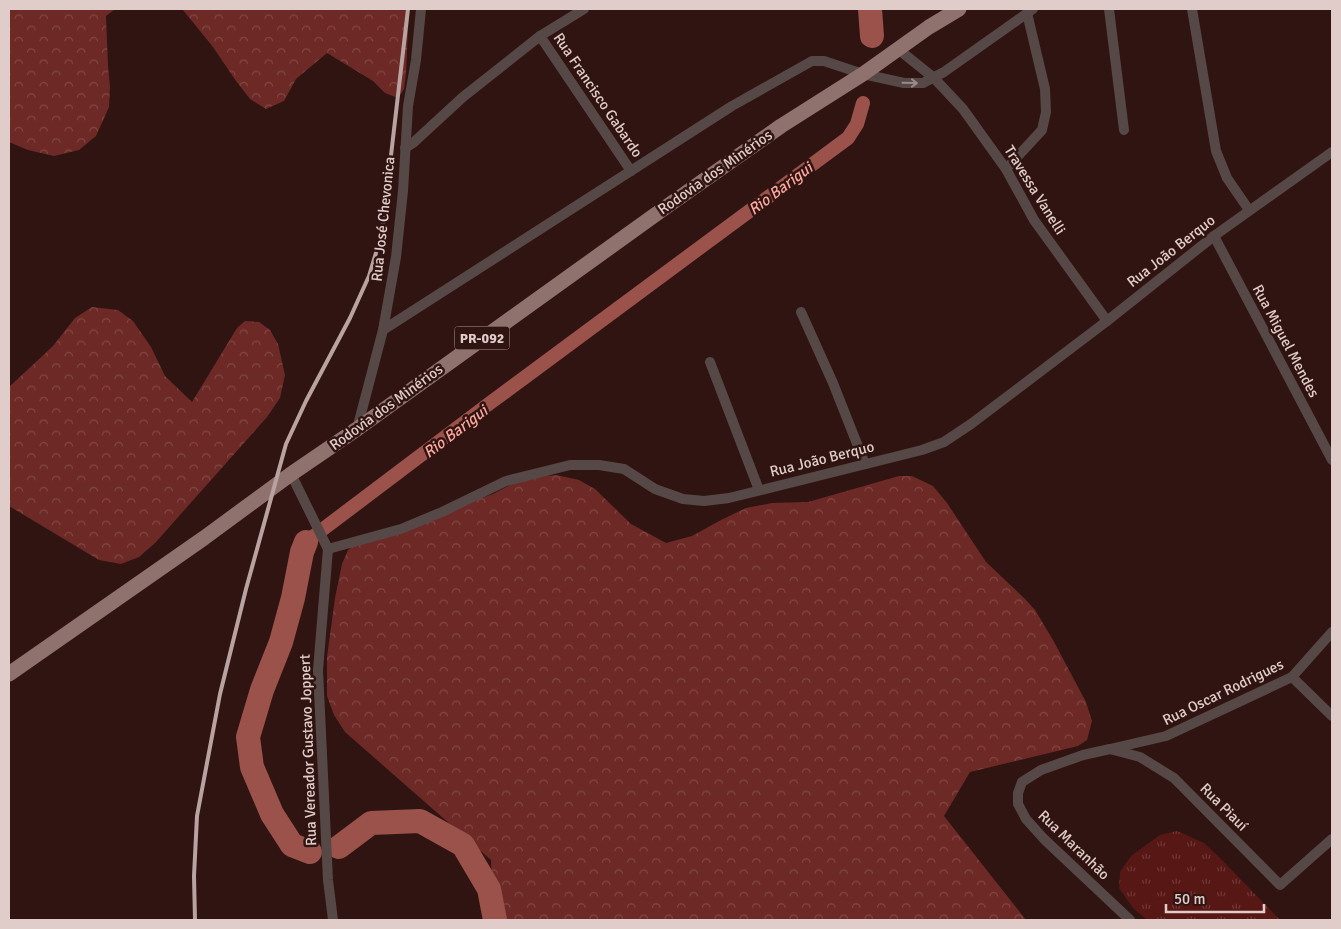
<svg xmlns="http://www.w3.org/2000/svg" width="1341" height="929" font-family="Signika,sans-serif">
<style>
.grass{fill:url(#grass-tufts)}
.forest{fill:url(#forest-crowns)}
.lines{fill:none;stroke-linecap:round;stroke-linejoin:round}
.canal{stroke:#9a524b;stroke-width:14}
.river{stroke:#9a524b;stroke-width:24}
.minor{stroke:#564846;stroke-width:10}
.primary{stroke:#8f716e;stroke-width:15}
.rail{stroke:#b8a3a0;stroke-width:4}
.oneway{stroke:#9b8a88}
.labels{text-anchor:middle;stroke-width:5;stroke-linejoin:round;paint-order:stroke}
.shield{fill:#301412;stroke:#ab9693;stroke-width:1}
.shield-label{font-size:14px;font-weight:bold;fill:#e0cdca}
.street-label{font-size:15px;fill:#e0cdca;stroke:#301412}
.water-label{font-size:16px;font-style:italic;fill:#fca79e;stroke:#301412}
</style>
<defs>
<pattern id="grass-tufts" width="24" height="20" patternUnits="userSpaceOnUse" patternTransform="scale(1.25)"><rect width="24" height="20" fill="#571715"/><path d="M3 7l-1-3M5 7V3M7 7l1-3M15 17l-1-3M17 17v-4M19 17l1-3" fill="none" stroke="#6f3836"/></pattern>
<pattern id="forest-crowns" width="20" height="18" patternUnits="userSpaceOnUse" patternTransform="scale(1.25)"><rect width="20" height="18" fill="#6d2925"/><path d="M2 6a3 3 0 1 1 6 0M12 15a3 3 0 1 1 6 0" fill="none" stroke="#824743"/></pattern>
</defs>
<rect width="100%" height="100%" fill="#301412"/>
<polygon class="grass" points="1177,831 1204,843 1221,859 1280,920 1147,920 1133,908 1119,888 1120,872 1131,856 1160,835"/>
<g class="forest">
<polygon points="9,9 115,9 106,16 108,66 110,87 109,107 96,136 79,150 54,156 28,150 9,142"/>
<polygon points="180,9 409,9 406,73 404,89 398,98 385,93 373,81 327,53 296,79 284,101 266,109 250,99 236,81 213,47 183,10"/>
<polygon points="92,307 118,310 133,321 151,347 165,376 192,402 237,328 245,321 259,322 270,330 278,344 285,375 280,398 267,417 156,542 139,557 121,564 99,560 9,506 9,387 53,346 75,318"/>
<polygon points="556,475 579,480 595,489 631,524 666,543 692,536 721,520 746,508 772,503 808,502 899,476 912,476 933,486 947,503 986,562 1025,599 1035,610 1053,640 1086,702 1092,721 1087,740 1078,746 970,772 944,816 1026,920 493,920 491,860 345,732 334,715 327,696 327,657 335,598 342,564 348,550 362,538 380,534 493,494 510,485 537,477"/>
</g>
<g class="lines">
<polyline class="canal" points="306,542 490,403 848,138 857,124 863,103"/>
<g class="river">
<polyline points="870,9 872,36"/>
<polyline points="306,542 302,552 293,598 281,642 262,690 248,737 252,767 272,814 292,845 310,852"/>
<polyline points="339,847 371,823 420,821 463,845 489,889 495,920"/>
</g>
<g class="minor">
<polyline points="1109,9 1124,130"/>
<polyline points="1192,9 1216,151 1227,178 1249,210"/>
<polyline points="540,36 631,171"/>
<polyline points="898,49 934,78 963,109 1006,169 1034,220 1107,321"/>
<polyline points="405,148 413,143 463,97 540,36 584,9"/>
<polyline points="1006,169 1042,130 1046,112 1045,89 1027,13"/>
<polyline points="1214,236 1332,460"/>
<polyline points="801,312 833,383 865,464"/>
<polyline points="383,330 732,106 812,61 824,61 863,74 904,83 923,83 944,72 1033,9"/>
<polyline points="710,362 759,490"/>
<polyline points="357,429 383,330 396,257 403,191 408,106 416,60 421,9"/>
<polyline points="291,474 328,549 401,529 442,512 506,481 570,465 599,465 624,469 655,489 683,499 704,501 729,498 922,450 944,442 971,424 1107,321 1214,236 1332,152"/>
<polyline points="328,549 318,670 328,880 333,920"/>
<polyline points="1292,677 1332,716"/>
<polyline points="1110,749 1166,736 1292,677 1332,632"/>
<polyline points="1130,920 1044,839 1026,819 1018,804 1018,793 1022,782 1041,770 1083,755 1110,749 1140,757 1174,778 1280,885 1332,839"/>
</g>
<polyline class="primary" points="9,674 204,538 291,474 357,429 666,207 781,126 863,74 929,27 959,9"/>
<polyline class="rail" points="195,920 194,876 197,816 220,694 246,589 286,444 306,401 350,318 369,276 382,233 408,9"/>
</g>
<defs><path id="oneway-shaft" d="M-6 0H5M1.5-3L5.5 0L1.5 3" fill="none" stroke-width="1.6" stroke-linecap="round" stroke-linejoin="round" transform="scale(1.25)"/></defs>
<use class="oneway" href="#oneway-shaft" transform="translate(910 83) rotate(1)"/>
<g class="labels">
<rect class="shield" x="454.5" y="326.5" width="55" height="23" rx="4"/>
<g class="shield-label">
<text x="482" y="343">PR-092</text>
</g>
<g class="street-label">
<text transform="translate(598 95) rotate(56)" y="5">Rua Francisco Gabardo</text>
<text transform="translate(715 172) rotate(-35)" y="5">Rodovia dos Minérios</text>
<text transform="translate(1035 190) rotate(58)" y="5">Travessa Vanelli</text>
<text transform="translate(383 219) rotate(-84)" y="5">Rua José Chevonica</text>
<text transform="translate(1171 251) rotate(-38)" y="5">Rua João Berquo</text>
<text transform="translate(1286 341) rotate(62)" y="5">Rua Miguel Mendes</text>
<text transform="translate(386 407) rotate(-36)" y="5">Rodovia dos Minérios</text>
<text transform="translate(822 459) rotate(-14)" y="5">Rua João Berquo</text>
<text transform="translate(1223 692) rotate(-26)" y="5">Rua Oscar Rodrigues</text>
<text transform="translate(308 750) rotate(-92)" y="5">Rua Vereador Gustavo Joppert</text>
<text transform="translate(1224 807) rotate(45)" y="5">Rua Piauí</text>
<text transform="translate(1074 845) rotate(44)" y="5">Rua Maranhão</text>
</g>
<g class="water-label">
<text transform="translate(780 188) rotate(-37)" y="6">Rio Barigui</text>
<text transform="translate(455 431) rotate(-37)" y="6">Rio Barigui</text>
</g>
</g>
<rect width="1341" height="929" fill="none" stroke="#e0cdca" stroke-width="20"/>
<path d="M1166 904v8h98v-8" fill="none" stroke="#e0cdca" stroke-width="2.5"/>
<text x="1174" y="904" font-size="15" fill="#e0cdca" stroke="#301412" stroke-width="4" paint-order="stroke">50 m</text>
</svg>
